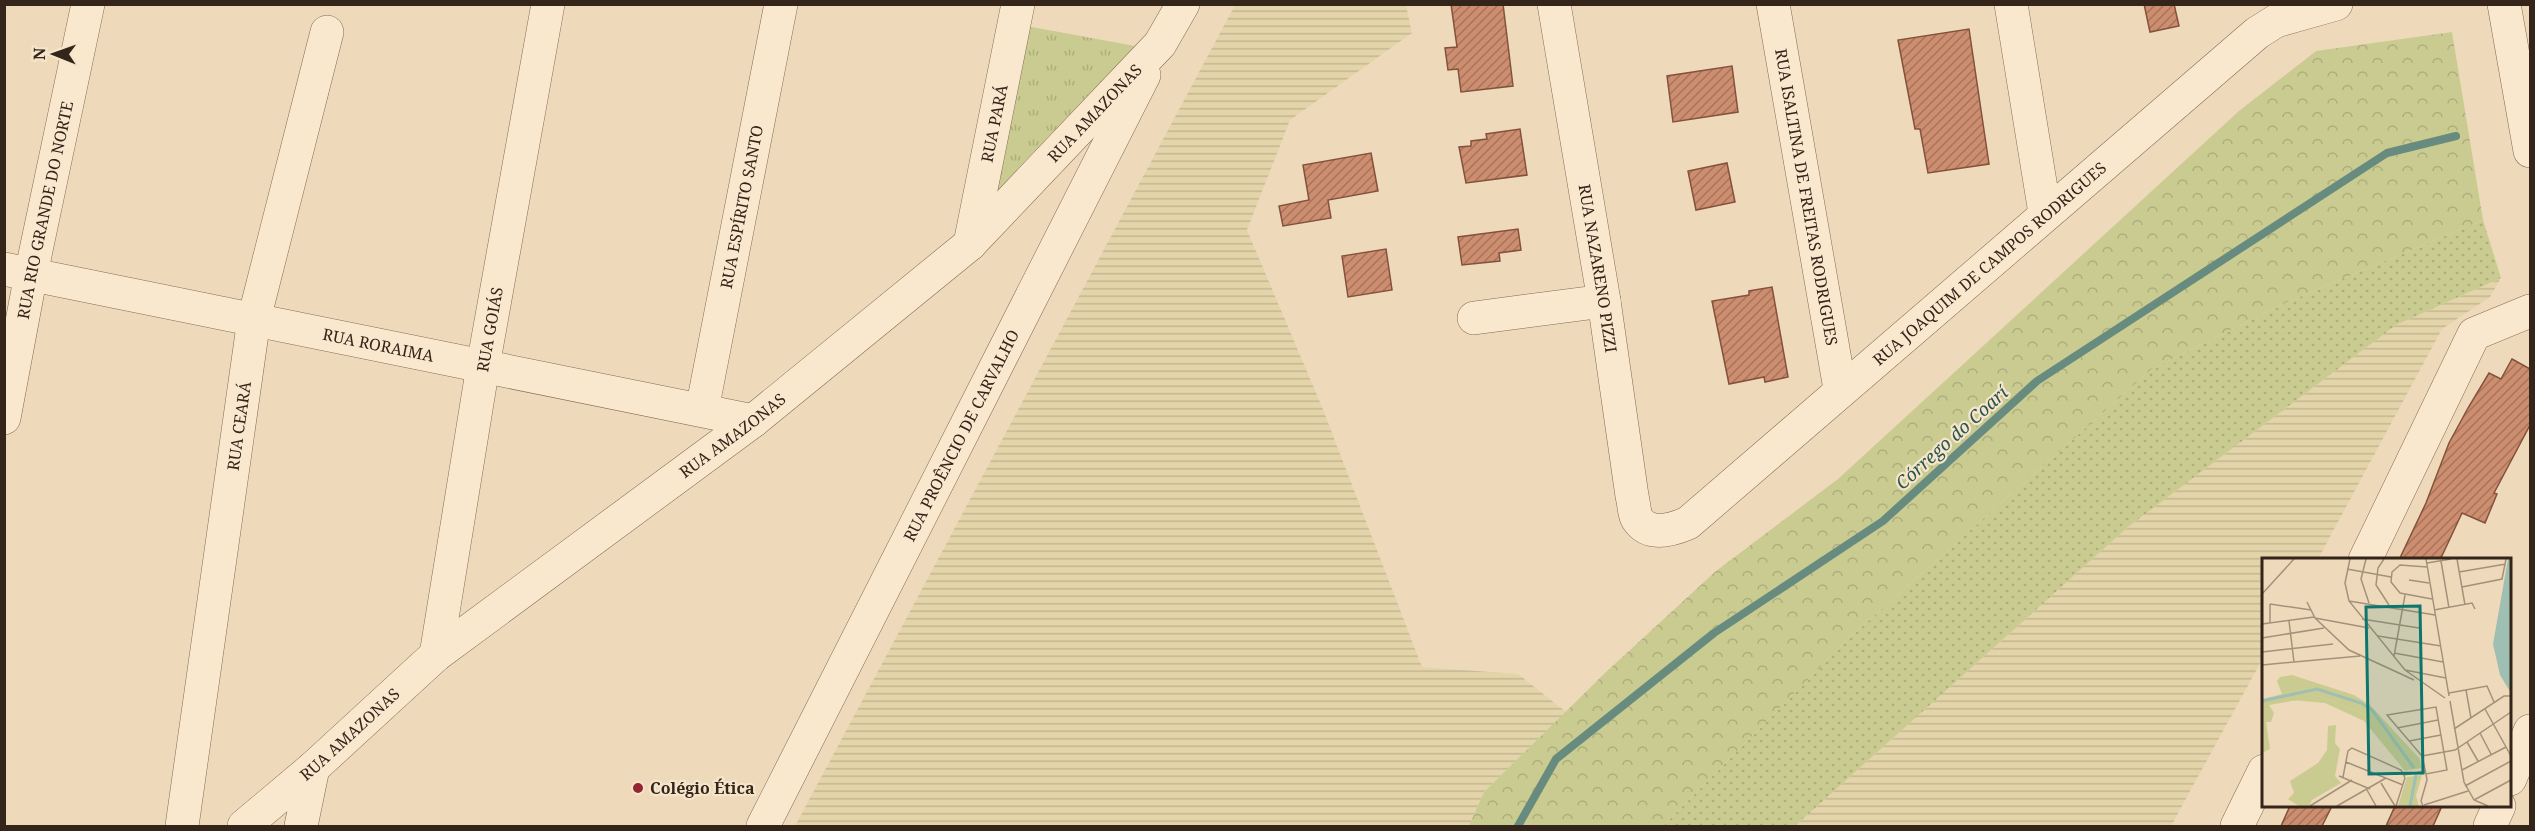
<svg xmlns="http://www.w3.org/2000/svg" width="2535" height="831" font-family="'Noto Serif',serif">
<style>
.farmland{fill:url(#farmland-rules)}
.grass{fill:url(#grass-dots)}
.forest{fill:url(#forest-crowns)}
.park{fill:url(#park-tufts)}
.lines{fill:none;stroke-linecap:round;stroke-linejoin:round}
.stream{stroke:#678c7f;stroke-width:8}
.building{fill:url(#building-hatch);stroke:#84513b;stroke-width:1.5}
.minor-casing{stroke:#856a55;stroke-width:34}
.minor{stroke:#f9e8ce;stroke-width:33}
.poi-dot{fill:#942531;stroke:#f5e5cb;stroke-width:2}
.labels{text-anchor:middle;stroke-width:4.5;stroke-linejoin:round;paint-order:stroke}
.street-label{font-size:16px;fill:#34241a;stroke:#f5e5cb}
.poi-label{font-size:16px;font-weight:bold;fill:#34241a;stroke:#f5e5cb;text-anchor:start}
.water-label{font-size:18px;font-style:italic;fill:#29544d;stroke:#f5e5cb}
.inset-river{fill:none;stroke:#9fbfb2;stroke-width:3}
.inset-road{fill:none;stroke:#a4917b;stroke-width:1.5}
.view{fill:#0f766e;fill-opacity:0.15;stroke:#0f766e;stroke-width:3}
.inset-edge{fill:none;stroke:#34241a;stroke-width:3}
</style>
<defs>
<pattern id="farmland-rules" width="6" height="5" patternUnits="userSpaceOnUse" patternTransform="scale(1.5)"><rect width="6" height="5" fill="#e3d4a9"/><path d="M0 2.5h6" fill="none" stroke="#c3b691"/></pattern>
<pattern id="grass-dots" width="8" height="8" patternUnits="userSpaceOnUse" patternTransform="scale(1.5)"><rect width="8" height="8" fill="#cacb90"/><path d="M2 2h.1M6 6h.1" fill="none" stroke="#aeae7c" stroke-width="1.8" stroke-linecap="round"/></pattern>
<pattern id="forest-crowns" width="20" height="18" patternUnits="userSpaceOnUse" patternTransform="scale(1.5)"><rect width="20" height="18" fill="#cacb90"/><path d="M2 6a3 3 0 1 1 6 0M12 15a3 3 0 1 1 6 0" fill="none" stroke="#aeae7c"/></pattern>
<pattern id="park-tufts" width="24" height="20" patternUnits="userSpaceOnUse" patternTransform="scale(1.5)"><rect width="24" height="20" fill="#cacb90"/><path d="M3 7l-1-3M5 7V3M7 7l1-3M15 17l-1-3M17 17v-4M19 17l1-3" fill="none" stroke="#aeae7c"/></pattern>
<pattern id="building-hatch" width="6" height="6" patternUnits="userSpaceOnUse" patternTransform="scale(1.5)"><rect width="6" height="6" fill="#cd8e70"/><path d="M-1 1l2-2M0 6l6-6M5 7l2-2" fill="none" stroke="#a7745b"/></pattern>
</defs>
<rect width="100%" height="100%" fill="#eedabb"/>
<g class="farmland">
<polygon points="1235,5 1406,5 1412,33 1290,120 1247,230 1322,407 1422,667 1518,674 1566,712 1484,792 1469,826 795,826"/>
<polygon points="2501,278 2490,297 2442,329 2318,559 2264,560 2263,658 2171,826 1795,826 2128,527 2396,325"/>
</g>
<polygon class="grass" points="2483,220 2501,278 2396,325 2128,527 1795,826 1663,826 1849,638 2152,369 2285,303"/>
<polygon class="forest" points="2452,32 2483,220 2285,303 2152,369 1849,638 1663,826 1469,826 1484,792 1605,673 1716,571 1838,479 2239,111 2316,51"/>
<polygon class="park" points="1021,25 1146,48 988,207"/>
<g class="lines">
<polyline class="stream" points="1518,826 1556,759 1714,633 1883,521 2037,381 2387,153 2456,136"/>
</g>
<g class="building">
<polygon points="1451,4 1503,4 1513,86 1461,92 1458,69 1448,70 1445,48 1457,47"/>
<polygon points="2144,4 2174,4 2179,26 2150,32"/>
<polygon points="1969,29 1989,164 1928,173 1920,129 1915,129 1898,40"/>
<polygon points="1732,66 1738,112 1673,122 1667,76"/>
<polygon points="1520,129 1527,175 1466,183 1459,147 1471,146 1471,141 1487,139 1486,134"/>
<polygon points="1371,153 1378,191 1328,200 1331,218 1283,226 1279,206 1309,200 1303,165"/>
<polygon points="1727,163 1735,202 1696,210 1688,171"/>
<polygon points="1518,229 1521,250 1499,253 1500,261 1462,265 1458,237"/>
<polygon points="1386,249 1392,290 1348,297 1342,256"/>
<polygon points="1772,287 1788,377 1765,382 1764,377 1729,384 1712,301 1749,295 1749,291"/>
<polygon points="2512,359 2530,369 2530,425 2494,493 2497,494 2485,523 2462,513 2440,560 2399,560 2426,503 2449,443 2468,408 2489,373 2501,379"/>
<polygon points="2290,806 2332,806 2322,826 2281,826"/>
<polygon points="2395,806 2442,806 2433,826 2386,826"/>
</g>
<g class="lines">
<g class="minor-casing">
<g id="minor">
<path id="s1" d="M1554,4L1604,301L1632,496C1634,503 1634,515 1638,520C1650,537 1674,529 1688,523L2257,33L2276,21L2336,4"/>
<path id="s2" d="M1773,4L1840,389"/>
<polyline points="2011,4 2045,213"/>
<polyline points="2504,4 2530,151"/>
<path id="s3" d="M970,244L1018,4"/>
<path id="s4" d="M4,269L753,421"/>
<polyline points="1474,318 1604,301"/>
<path id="s5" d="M702,410L781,4"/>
<path id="s6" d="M4,418L31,274L88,4"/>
<polyline points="2365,560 2474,334 2530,311"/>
<path id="s7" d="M436,655L483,366L548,4"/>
<polyline points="2510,779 2530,731"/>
<path id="s8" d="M182,826L254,319L327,32"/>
<path id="s9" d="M244,826L313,768L436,655L753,421L970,244L1160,44L1183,4"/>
<polyline points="301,826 313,768"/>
<path id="s10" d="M763,826L1144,75"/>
<polyline points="2237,826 2264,771"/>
<polyline points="2490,826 2499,806"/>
</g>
</g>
<use href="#minor" class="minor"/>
</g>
<circle class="poi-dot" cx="638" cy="788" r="6"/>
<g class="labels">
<g class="street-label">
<text dy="6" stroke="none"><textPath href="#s9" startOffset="1112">RUA AMAZONAS</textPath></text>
<text dy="6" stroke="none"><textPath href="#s3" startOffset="123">RUA PARÁ</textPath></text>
<text dy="6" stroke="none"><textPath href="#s2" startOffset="196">RUA ISALTINA DE FREITAS RODRIGUES</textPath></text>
<text dy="6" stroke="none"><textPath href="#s5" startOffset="207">RUA ESPÍRITO SANTO</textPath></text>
<text dy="6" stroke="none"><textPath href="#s6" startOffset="212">RUA RIO GRANDE DO NORTE</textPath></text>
<text dy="6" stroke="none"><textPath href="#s1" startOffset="975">RUA JOAQUIM DE CAMPOS RODRIGUES</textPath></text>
<text dy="6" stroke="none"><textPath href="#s1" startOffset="268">RUA NAZARENO PIZZI</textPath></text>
<text dy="6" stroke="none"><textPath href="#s7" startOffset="330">RUA GOIÁS</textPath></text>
<text dy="6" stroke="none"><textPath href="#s4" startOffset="382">RUA RORAIMA</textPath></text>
<text dy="6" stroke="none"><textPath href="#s8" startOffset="404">RUA CEARÁ</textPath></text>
<text dy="6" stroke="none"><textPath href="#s9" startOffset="626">RUA AMAZONAS</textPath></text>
<text dy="6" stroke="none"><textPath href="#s10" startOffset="438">RUA PROÊNCIO DE CARVALHO</textPath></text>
<text dy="6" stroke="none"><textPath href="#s9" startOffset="140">RUA AMAZONAS</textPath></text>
</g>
<g class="poi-label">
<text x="650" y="794">Colégio Ética</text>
</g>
<g class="water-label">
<text transform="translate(1952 438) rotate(-42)" y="6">Córrego do Coarí</text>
</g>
</g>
<g transform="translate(2262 558)">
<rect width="249" height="249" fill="#eedabb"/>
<path d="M58,138L104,157L137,190L147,212L143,213L102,163L63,145L29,142ZM74,167L73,185L78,191L73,218L79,225L50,242L47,248H37L26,241L32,235L28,223L56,205L65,192L66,168Z" fill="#cacb90"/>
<path d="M30,117L92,137L108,147L158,201L159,210L147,212L136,190L104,157L58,138L7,147L12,155L9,164H4L8,191L0,195V134L1,141L20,136L15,123L18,119ZM160,217L154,238L157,248H136L145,219Z" fill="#cacb90"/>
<path d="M246,1H249V135L238,117L231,86Z" fill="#9fbfb2"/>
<path class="inset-river" d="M0,143L55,131L99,145L110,152L152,210M148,248L154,217"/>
<path class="inset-road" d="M88,1L83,25L87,43L143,112L183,140M104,1L99,21L107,45M122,1L116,10L114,27L127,47M164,1L187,138M195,1L203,47M179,3L187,50M165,5L189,1M165,9L138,7L130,14L129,24L138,35L170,41M85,11L129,19M197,14L244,6M147,22L167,25M200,29L240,21L244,1M0,36L32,1M87,43L173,57M45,44L53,60L87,92L152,122M8,46L49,52M172,52L210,45L213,51M53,60L107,70M100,61L157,70M27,63L32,104M8,65V46M0,66L52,59M116,78L179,88M0,80L62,70M0,94L71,86M132,95L181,104M132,98L143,37M0,107L98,98M143,112L184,120M204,132L209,160M187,135L225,128L232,144M188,143L202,224L212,242L226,248M223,151L249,198M135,170L176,162M192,171L242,138H249M218,175L229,196M147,183L179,177M205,184L216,203M160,198L193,192L249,154M84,204L141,227M200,212L244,189M142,217L162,213L164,216L185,212L174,149L125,157L160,198L164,216L165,222L159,243L161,248M77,218L108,231M81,219L86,193L90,190L139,212L143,220L134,248M119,225L133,248M203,228L249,203M105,232L114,248M212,242L249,222M162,247L206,233M48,248L90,222M75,248L124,220"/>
<path class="view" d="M158,48L161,215L107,216L104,49Z"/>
<rect width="249" height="249" class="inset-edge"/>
</g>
<rect width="2535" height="831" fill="none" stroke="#34241a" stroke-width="12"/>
<g transform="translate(54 54) rotate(271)" stroke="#f5e5cb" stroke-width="4.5" paint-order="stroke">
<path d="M0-4.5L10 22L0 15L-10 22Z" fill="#34241a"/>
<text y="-9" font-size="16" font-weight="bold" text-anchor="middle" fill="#34241a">N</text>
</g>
</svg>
